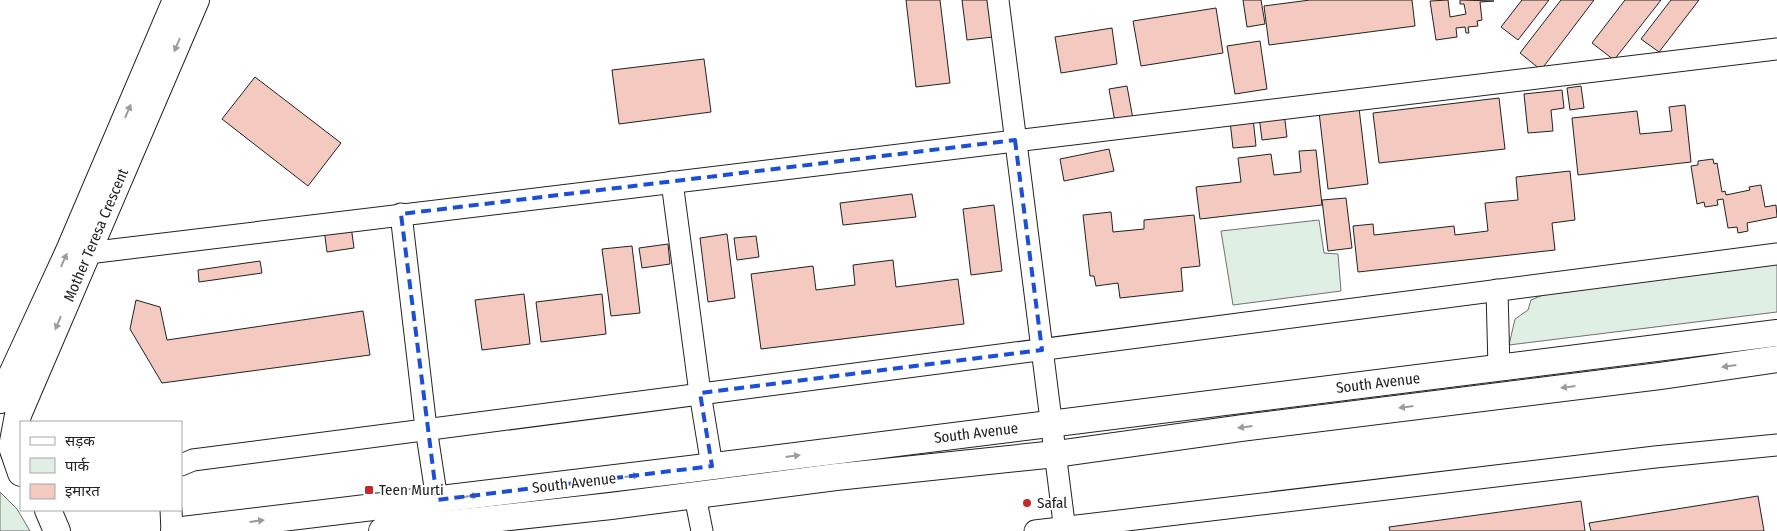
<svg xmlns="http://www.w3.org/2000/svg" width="1777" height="531" font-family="'Fira Sans Condensed','Noto Sans Devanagari',sans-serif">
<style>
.green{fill:#e0efe3;stroke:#6f6f6f}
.building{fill:#f3c9c0;stroke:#222}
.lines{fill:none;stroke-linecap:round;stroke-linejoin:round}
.minor-casing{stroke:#222;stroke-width:23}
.major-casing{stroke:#222;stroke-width:28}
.minor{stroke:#fff;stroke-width:21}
.major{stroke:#fff;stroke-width:26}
.oneway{fill:#9c9c9c}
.marked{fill:none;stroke:#1d4ed8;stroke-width:4;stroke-dasharray:10 6;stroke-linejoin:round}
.poi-dot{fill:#c62828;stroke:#fff;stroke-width:2}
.labels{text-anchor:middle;stroke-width:4;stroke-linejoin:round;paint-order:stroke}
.street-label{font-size:15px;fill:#222;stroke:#fff}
.poi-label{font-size:15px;fill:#222;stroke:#fff;text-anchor:start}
</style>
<rect width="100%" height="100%" fill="#fff"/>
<g class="green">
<polygon points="1319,220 1324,253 1338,254 1341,291 1233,305 1221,231"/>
<polygon points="1777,263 1777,312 1509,345 1515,319 1528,310 1531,300 1543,295"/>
<polygon points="0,492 17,509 30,531 0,531"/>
</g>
<g class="building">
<polygon points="906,0 940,0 950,83 916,87"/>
<polygon points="962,0 989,0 993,37 967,40"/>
<polygon points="1243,0 1261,0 1265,24 1247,27"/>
<polygon points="1310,0 1412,0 1415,26 1269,45 1264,6"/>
<polygon points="1448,0 1450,17 1466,14 1464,4 1460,4 1460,0 1494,1 1480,2 1482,20 1477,21 1478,26 1468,27 1469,33 1466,33 1465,27 1456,28 1457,37 1436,40 1430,1"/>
<polygon points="1522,0 1549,0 1518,40 1501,27"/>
<polygon points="1561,0 1594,0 1541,70 1520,53"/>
<polygon points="1625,0 1661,0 1614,60 1592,43"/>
<polygon points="1671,0 1699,0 1659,52 1641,39"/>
<polygon points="1216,8 1223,53 1141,66 1133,21"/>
<polygon points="1112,28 1117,64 1061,73 1055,37"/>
<polygon points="1260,41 1267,89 1235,94 1227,46"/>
<polygon points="704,59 711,112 619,124 612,70"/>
<polygon points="255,77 341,143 308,186 222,119"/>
<polygon points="1127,86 1133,119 1115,122 1109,89"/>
<polygon points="1581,86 1584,108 1570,110 1567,88"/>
<polygon points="1562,90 1564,108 1551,110 1553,131 1528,133 1524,94"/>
<polygon points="1499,98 1505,149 1379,163 1373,113"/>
<polygon points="1685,105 1691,162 1578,175 1572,118 1637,111 1640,134 1672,131 1669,107"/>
<polygon points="1359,108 1368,184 1328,189 1319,112"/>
<polygon points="1284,113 1287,137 1262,140 1259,116"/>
<polygon points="1253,118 1256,146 1233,148 1230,121"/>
<polygon points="1109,149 1114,171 1064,181 1060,159"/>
<polygon points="1316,150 1322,205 1200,219 1196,187 1241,182 1238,158 1271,154 1274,175 1301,172 1299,151"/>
<polygon points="1713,159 1714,164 1717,163 1722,192 1725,191 1726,195 1750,190 1749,187 1761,185 1765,207 1776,205 1777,217 1747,223 1748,231 1738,233 1737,227 1728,228 1723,199 1717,200 1718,205 1705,207 1704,202 1697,204 1691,166 1698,165 1698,161"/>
<polygon points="1570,171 1575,220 1552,223 1555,250 1358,272 1353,226 1373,224 1374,235 1454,226 1455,235 1488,231 1485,203 1518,200 1516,177"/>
<polygon points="912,194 916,217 843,225 840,203"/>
<polygon points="1346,198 1352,248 1328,251 1322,200"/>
<polygon points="994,205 1002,271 971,275 963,209"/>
<polygon points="1111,212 1113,232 1144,229 1144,220 1194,215 1200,266 1181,268 1183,291 1120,298 1118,283 1096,286 1094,276 1090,276 1083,215"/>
<polygon points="351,226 354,248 327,252 324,229"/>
<polygon points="727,234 735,298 708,302 700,238"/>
<polygon points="756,236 759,257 737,260 734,238"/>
<polygon points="668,244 670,264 642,268 639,248"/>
<polygon points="632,246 640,313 611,316 602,249"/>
<polygon points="893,260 896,287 958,279 964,324 761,349 751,274 813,266 816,290 855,285 853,265"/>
<polygon points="260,261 262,273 199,282 198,270"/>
<polygon points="524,294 530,344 482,350 475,300"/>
<polygon points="602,294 606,334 541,342 536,302"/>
<polygon points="136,300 160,307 167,340 363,311 370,355 162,383 130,329"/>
<polygon points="1758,496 1764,531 1591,531 1589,523"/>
<polygon points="1581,501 1585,531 1390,531 1389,527"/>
</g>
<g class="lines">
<g class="minor-casing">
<g id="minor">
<polyline points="998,0 1065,531"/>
<polyline points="672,182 700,393 712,466"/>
<polyline points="401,214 426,428 437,500"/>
<polyline points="88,253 1777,49"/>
<polyline points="1497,290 1499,368"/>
<polyline points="181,465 193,460 1777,254"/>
<polyline points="695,496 702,531"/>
<polyline points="171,510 172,531"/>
<polyline points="1035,531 1655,457 1777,445"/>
</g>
</g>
<g class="major-casing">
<g id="major">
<polyline points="0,400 68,253 176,0"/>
<polyline points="21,473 12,447 18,415 196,0"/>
<polyline points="48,510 57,531"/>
<polyline points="174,531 690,469 1777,333"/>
<polyline points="382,531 611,506 836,477 1056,454 1242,428 1660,376 1777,359"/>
</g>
</g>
<use href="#minor" class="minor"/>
<use href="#major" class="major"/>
</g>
<defs><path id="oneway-solid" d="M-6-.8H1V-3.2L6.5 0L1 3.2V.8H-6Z" transform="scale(1.25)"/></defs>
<g class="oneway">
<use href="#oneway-solid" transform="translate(177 45) rotate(113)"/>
<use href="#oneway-solid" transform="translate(128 111) rotate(-67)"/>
<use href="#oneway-solid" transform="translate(64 260) rotate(-66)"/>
<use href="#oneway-solid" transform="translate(58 323) rotate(113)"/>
<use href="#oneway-solid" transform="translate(1729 366) rotate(172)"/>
<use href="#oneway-solid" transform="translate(1568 387) rotate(173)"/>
<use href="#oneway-solid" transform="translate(1406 407) rotate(173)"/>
<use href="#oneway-solid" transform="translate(1245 427) rotate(173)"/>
<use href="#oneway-solid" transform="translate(793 456) rotate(-7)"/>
<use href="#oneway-solid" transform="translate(632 476) rotate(-7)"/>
<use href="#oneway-solid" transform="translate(471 496) rotate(-7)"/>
<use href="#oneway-solid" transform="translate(257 521) rotate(-7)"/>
</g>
<path class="marked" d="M1015,140L1042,350L700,393L712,466L437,500L401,214Z"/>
<g class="poi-dot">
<rect x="364" y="485" width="10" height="10" rx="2.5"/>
<circle cx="1027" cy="503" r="5"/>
</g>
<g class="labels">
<g class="street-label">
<text transform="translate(96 235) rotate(-67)" y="5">Mother Teresa Crescent</text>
<text transform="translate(1378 383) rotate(-7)" y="5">South Avenue</text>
<text transform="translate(976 433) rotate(-7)" y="5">South Avenue</text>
<text transform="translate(574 483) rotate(-7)" y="5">South Avenue</text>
</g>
<g class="poi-label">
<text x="379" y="495">Teen Murti</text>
<text x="1037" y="508">Safal</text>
</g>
</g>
<rect x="20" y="421" width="162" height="90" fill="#ffffff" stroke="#a7a7a7"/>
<rect x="30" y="437" width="25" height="8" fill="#ffffff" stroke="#a7a7a7"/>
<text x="65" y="446" font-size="15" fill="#222222">सड़क</text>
<rect x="30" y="458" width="25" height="15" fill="#e0efe3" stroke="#a7a7a7"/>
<text x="65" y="471" font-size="15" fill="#222222">पार्क</text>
<rect x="30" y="484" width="25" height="15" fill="#f3c9c0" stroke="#a7a7a7"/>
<text x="65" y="496" font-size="15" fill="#222222">इमारत</text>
</svg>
